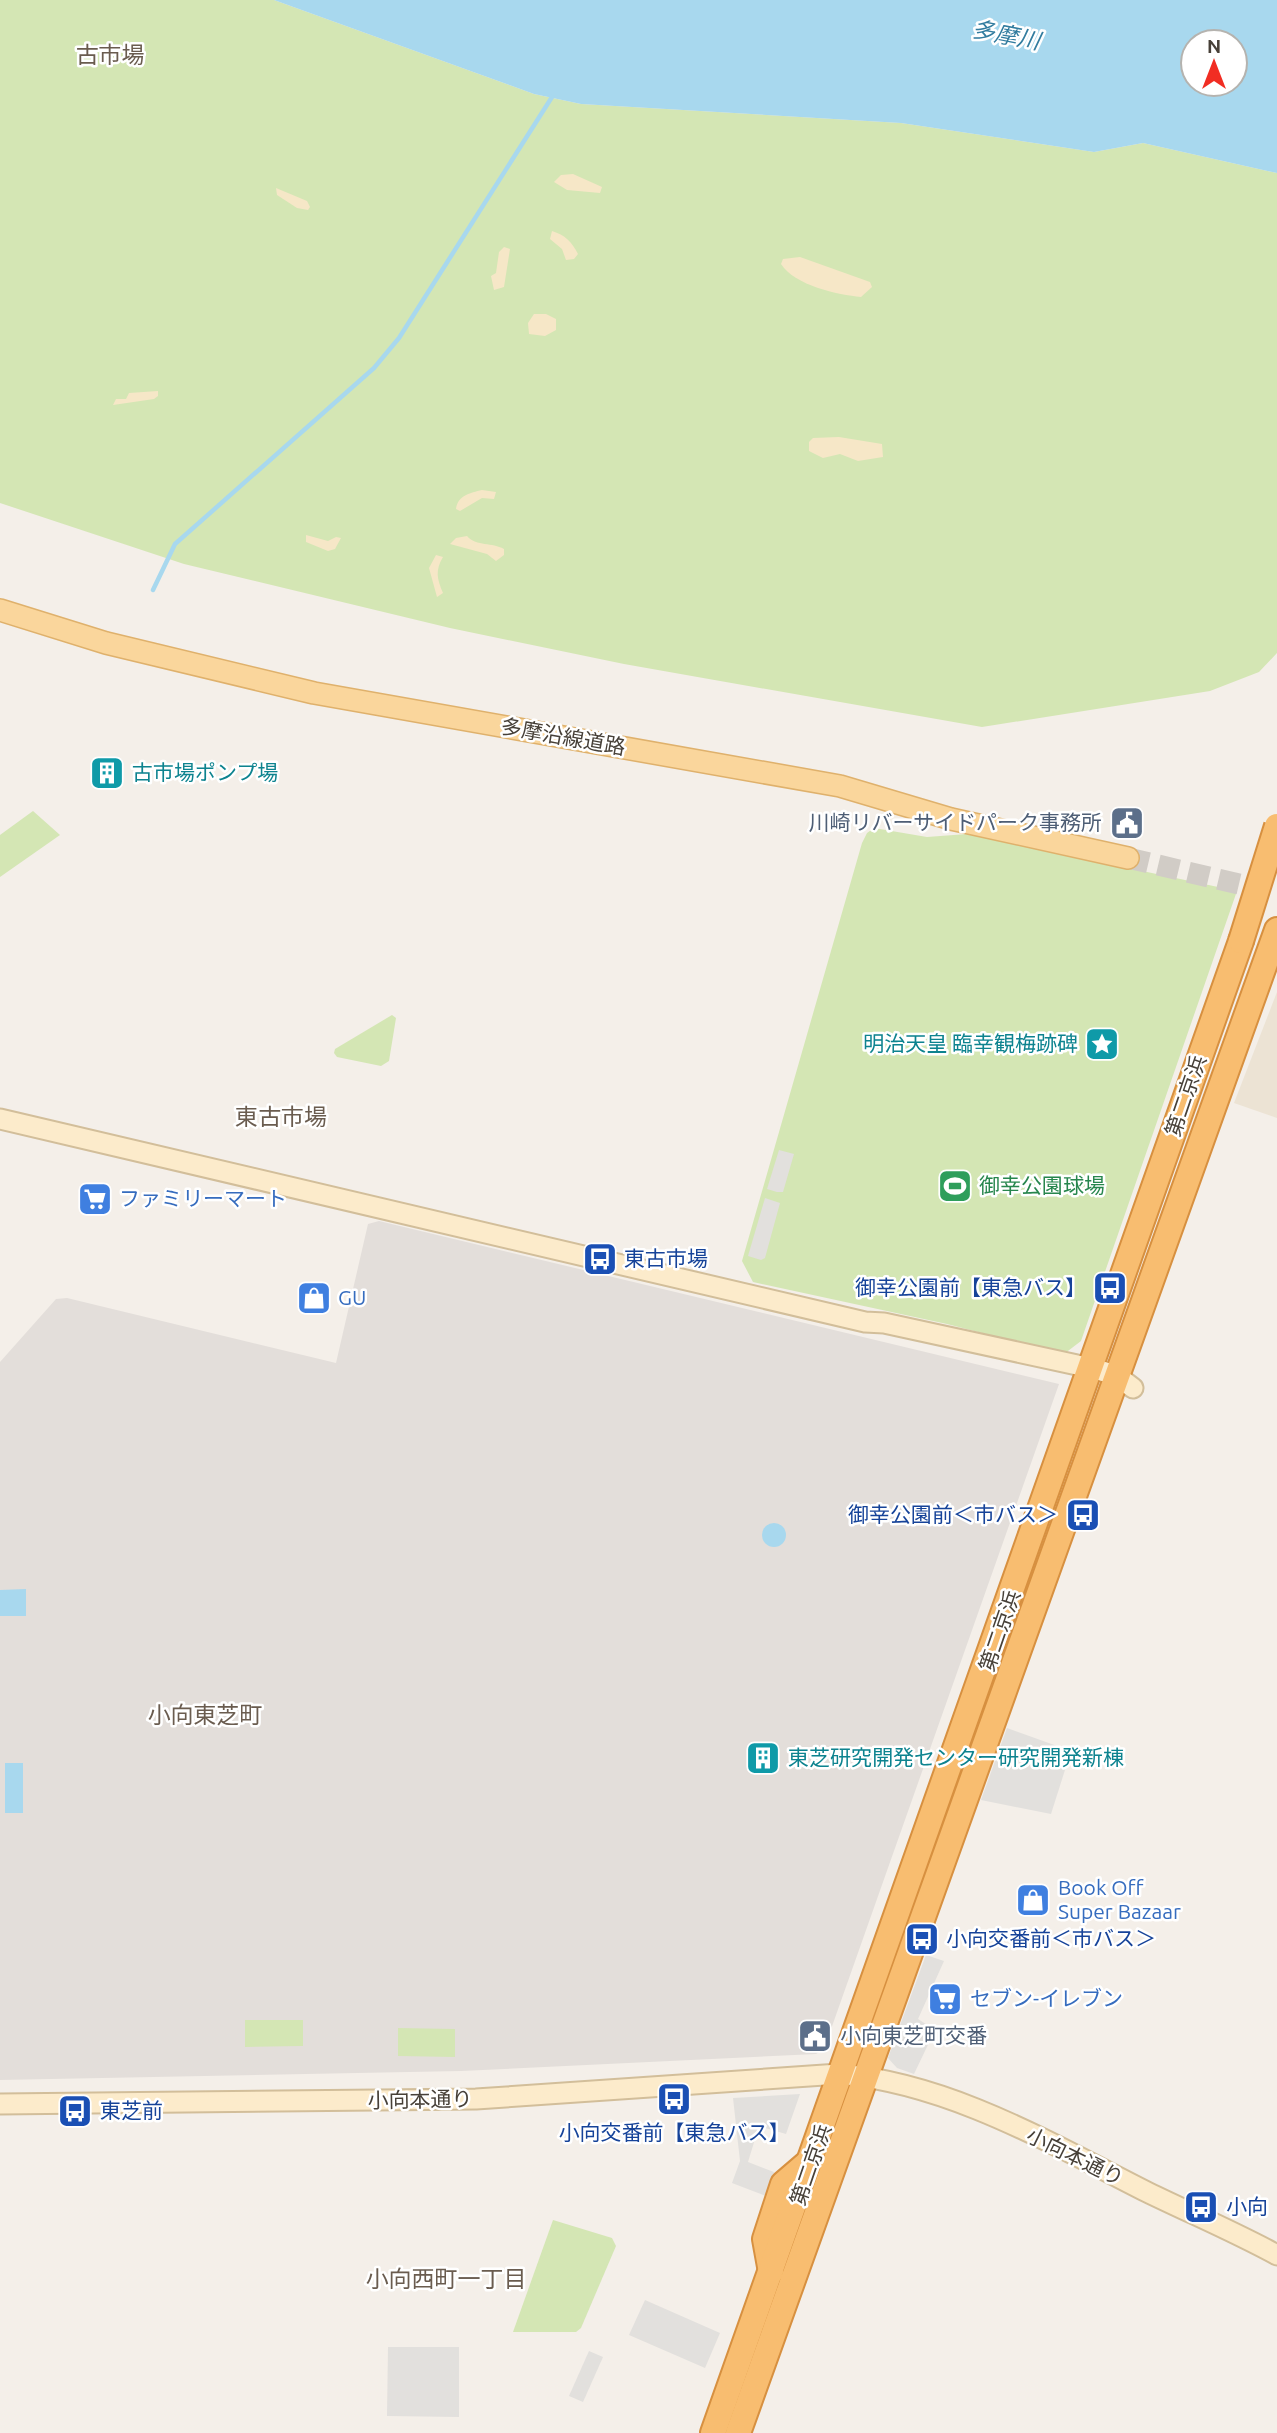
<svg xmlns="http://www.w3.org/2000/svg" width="1277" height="2433" font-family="Ubuntu,'Noto Sans JP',sans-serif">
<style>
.industrial{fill:#e3deda}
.education{fill:#ece3d4}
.green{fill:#d4e6b4}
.sand{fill:#f6e7c7}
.parking{fill:#e2e0dd}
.water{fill:#a8d8ee;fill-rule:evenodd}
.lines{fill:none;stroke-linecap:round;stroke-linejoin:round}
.stream{stroke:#a8d8ee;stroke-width:4.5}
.primary-tunnel{stroke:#d1ccc6;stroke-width:21;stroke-dasharray:21 10;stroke-linecap:butt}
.secondary-casing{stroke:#d2be9a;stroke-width:23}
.primary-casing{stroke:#dfb16c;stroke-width:24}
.highway-casing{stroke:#d79040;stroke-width:28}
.secondary{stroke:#fcebcb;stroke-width:19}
.primary{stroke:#fad69c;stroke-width:21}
.highway{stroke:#f8bd70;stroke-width:24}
.highway-bridge-casing{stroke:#d79040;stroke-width:28;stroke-linecap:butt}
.highway-bridge{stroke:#f8bd70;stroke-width:24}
.labels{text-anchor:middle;stroke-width:5;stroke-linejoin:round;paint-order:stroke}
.street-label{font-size:21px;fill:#474038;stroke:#fff}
.culture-label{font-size:21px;fill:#0d838f;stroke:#fff;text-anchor:start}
.service-label{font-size:21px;fill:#4e5e75;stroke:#fff;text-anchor:end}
.leisure-label{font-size:21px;fill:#27864d;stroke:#fff;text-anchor:start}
.shop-label{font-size:21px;fill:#366cbe;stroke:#fff;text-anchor:start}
.transit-label{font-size:21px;fill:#164399;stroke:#fff;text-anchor:start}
.water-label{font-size:23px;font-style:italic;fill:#317c9f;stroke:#fff}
.neighbourhood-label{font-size:23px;fill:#6a5c4f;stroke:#fff}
</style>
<rect width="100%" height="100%" fill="#f4efe9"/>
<polygon class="industrial" points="379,1221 1059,1384 824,2049 816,2054 461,2071 0,2080 0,1362 56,1299 67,1298 336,1363 368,1224"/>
<polygon class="education" points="1277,992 1277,1118 1234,1103"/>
<g class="green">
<polygon points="0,0 274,0 534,94 581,104 901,123 1094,152 1143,143 1277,173 1277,653 1259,672 1210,691 982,727 624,664 450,628 184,564 0,503"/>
<polygon points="33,811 60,835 0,877 0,835"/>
<polygon points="874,828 927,837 967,834 1237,891 1081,1341 1064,1354 947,1324 753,1282 742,1261 862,843 867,833"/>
<polygon points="392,1015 396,1018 389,1061 381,1066 337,1057 334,1053 335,1049"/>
<polygon points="245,2020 303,2020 303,2046 245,2047"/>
<polygon points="398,2028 455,2029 455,2057 398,2056"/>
<polygon points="553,2220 612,2238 616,2246 581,2328 576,2332 513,2332"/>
</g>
<g class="sand">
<polygon points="573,174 602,187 600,193 567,190 554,182 561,175"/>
<polygon points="276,188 307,201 310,207 308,210 297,208 277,195"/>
<path d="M552,231C565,235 572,242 578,254L574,259L566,260L562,249L550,239Z"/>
<polygon points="504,247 510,249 504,287 494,290 491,276 496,273 499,252"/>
<path d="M800,257L870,282L872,287L861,297C838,295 794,285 781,264L783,259Z"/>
<polygon points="534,314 546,314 556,319 556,330 545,336 529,334 528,323"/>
<polygon points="158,391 158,396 154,399 113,405 116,399 126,399 129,393"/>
<polygon points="839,437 882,444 883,457 858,461 840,454 823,458 809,451 809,442 813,438"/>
<path d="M482,490L496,492L494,499L482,498L460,511L456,509C458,495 470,493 482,490Z"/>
<polygon points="306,535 328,541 336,537 341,538 335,549 328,551 306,542"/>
<path d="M467,536C477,547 492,542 504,549V555L496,561L487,554L450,544L456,538Z"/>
<path d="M436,555L443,557C435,570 437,579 443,593L437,597L429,568Z"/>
</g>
<g class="parking">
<polygon points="779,1150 794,1154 783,1192 777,1192 767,1189"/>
<polygon points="765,1198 780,1203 765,1258 761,1260 748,1256"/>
<polygon points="1007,1728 1071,1751 1051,1814 981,1800"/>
<polygon points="926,1955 944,1961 918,2019 935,2030 914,2074 897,2068 888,2058"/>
<polygon points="800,2094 786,2134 759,2126 748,2162 774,2172 766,2196 732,2183 740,2161 733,2098"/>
<polygon points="645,2300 720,2333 705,2368 629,2335"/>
<polygon points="388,2347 459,2347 459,2417 387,2416"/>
<polygon points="589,2351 603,2357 583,2402 569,2396"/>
</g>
<g class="water">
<path d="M274,0H1277V173L1143,143L1094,152L901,123L581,104L534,94ZM1193,42H1235V84H1193Z"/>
<circle cx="774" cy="1535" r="12"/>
<polygon points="26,1589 26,1616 0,1616 0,1590"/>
<rect x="5" y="1763" width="18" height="50"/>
</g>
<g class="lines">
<polyline class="stream" points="153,590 175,544 374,368 399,338 552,97"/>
<polyline class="primary-tunnel" points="1128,858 1277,893"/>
<g class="secondary-casing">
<g id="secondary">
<polyline points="0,1119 865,1322 884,1323 1091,1368 1116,1375 1133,1388"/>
<path d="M0,2104L476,2099L839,2074C949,2083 1050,2143 1147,2192C1190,2213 1235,2232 1277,2255"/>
</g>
</g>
<g class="primary-casing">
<polyline id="primary" points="0,610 106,643 314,693 840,786 951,819 1128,858"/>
</g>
<g class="highway-casing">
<g id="highway">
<polyline points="771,2272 765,2239 783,2184 811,2160"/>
<path d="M713,2433C891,1937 1066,1439 1241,941"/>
<polyline points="738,2433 1277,930"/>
</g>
</g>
<use href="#secondary" class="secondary"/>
<use href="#primary" class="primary"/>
<use href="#highway" class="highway"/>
<g class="highway-bridge-casing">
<polyline id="highway-bridge" points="1241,941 1277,826"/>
</g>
<use href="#highway-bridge" class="highway-bridge"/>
</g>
<defs>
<g id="building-square" transform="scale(1.75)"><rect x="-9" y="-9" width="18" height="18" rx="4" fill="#0f9aa8" stroke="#fff"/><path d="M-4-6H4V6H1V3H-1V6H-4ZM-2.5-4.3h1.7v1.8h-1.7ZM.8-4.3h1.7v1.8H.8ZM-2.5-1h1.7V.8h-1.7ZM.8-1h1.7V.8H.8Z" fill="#fff"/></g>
<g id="civic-square" transform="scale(1.75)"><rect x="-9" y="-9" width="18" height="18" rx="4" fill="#5c6f8a" stroke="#fff"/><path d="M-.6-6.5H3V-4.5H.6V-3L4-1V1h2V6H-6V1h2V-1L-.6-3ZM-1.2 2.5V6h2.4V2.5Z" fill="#fff"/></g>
<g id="sight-square" transform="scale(1.75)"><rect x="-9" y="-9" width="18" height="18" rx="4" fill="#0f9aa8" stroke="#fff"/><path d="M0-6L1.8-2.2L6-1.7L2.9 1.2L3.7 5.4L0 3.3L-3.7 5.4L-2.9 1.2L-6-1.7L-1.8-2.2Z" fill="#fff"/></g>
<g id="stadium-square" transform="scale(1.75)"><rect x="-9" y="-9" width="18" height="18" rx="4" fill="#2e9e5b" stroke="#fff"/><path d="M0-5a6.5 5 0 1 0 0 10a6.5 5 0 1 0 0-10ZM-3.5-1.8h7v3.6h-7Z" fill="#fff"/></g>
<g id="supermarket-square" transform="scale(1.75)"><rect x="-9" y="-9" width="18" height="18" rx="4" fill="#3f7fe0" stroke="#fff"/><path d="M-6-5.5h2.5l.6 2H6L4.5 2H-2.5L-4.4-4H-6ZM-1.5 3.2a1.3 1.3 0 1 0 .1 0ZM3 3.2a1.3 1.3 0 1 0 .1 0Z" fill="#fff"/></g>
<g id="bus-square" transform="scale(1.75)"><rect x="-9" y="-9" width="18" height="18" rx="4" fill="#1a4fb4" stroke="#fff"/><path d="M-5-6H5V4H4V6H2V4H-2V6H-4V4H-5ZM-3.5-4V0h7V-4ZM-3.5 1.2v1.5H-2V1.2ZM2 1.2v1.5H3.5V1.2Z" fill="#fff"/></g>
<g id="shop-square" transform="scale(1.75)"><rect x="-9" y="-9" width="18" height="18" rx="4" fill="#3f7fe0" stroke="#fff"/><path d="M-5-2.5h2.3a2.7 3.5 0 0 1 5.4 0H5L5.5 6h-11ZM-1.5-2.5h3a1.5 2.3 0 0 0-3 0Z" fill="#fff"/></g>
</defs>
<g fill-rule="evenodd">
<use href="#building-square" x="107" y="773"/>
<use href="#civic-square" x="1127" y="823"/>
<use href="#sight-square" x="1102" y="1044"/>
<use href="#stadium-square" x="955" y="1186"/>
<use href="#supermarket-square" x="95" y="1199"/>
<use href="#bus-square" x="600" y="1259"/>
<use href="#bus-square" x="1110" y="1288"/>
<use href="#shop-square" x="314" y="1298"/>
<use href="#bus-square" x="1083" y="1515"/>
<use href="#building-square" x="763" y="1758"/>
<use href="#shop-square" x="1033" y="1900"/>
<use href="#bus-square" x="922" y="1939"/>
<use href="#supermarket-square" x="945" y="1999"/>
<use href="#civic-square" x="815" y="2036"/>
<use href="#bus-square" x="674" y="2099"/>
<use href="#bus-square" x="75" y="2111"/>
<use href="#bus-square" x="1201" y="2207"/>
</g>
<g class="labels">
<g class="street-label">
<text transform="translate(563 737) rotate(10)" y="7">多摩沿線道路</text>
<text transform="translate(1186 1096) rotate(-71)" y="7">第二京浜</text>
<text transform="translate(1000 1631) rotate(-71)" y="7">第二京浜</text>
<text transform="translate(420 2100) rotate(-1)" y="7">小向本通り</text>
<text transform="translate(1075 2157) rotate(26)" y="7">小向本通り</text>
<text transform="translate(811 2165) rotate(-71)" y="7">第二京浜</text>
</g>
<g class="culture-label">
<text x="132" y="780">古市場ポンプ場</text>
<text x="1078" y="1051" text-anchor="end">明治天皇 臨幸観梅跡碑</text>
<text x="788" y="1765">東芝研究開発センター研究開発新棟</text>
</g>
<g class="service-label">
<text x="1102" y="830">川崎リバーサイドパーク事務所</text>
<text x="840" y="2043" text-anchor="start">小向東芝町交番</text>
</g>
<g class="leisure-label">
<text x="979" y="1193">御幸公園球場</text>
</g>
<g class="shop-label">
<text x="119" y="1206">ファミリーマート</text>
<text x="338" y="1305">GU</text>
<text x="1058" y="1895">Book Off<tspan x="1058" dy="24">Super Bazaar</tspan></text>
<text x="970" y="2006">セブン-イレブン</text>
</g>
<g class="transit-label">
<text x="624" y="1266">東古市場</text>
<text x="1086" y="1295" text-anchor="end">御幸公園前【東急バス】</text>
<text x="1058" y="1522" text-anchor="end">御幸公園前＜市バス＞</text>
<text x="946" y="1946">小向交番前＜市バス＞</text>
<text x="100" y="2118">東芝前</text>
<text x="674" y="2140" text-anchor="middle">小向交番前【東急バス】</text>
<text x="1226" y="2214">小向</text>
</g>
<g class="water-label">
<text transform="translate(1006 35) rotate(11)" y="8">多摩川</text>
</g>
<g class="neighbourhood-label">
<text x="110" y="63">古市場</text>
<text x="281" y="1125">東古市場</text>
<text x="205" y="1723">小向東芝町</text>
<text x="446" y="2287">小向西町一丁目</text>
</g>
</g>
<g transform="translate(1214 63)"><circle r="33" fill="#ffffff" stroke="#b5b3af" stroke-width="2"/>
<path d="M0-5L12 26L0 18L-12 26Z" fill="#f12d23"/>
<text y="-10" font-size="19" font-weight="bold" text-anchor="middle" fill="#474038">N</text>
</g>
</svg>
